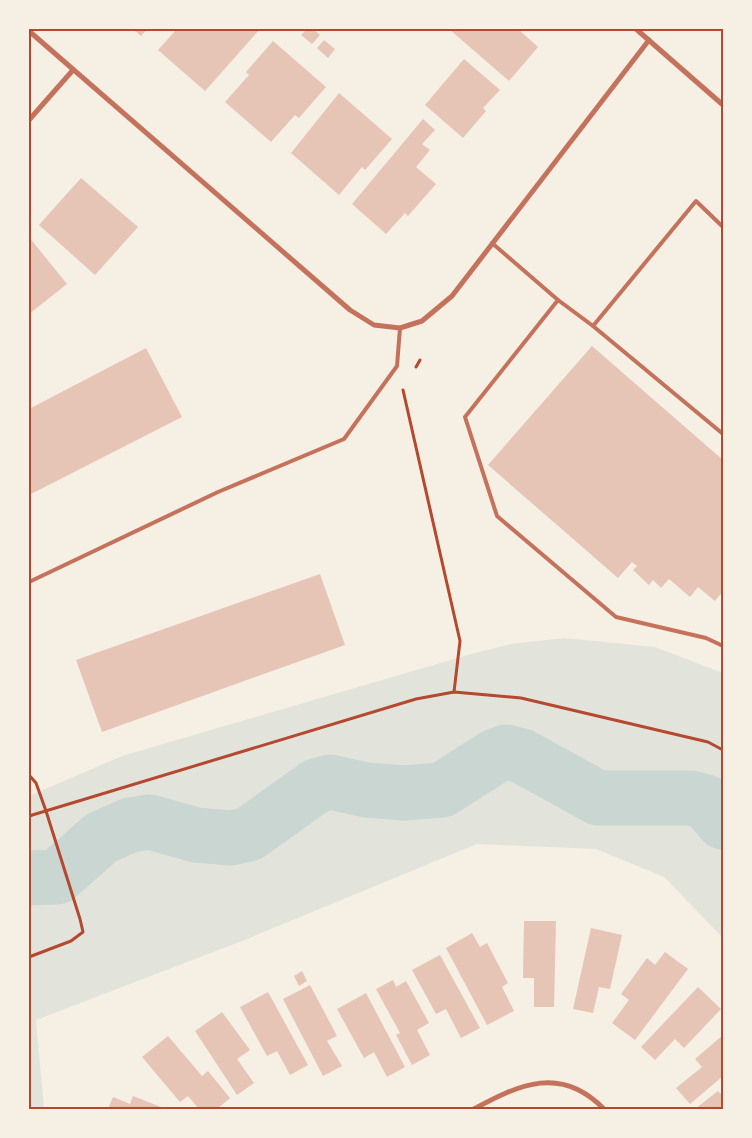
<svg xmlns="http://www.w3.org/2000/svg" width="752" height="1138" font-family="Mulish,sans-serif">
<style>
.green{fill:#e2e4dc}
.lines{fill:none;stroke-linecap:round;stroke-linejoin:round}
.river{stroke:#c9d6d2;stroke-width:55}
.building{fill:#e6c5b7}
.path{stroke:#b5482f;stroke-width:3}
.service{stroke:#c5725c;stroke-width:4}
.minor{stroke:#c5725c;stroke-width:5}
.neatline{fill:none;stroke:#b5482f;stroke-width:2}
</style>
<rect width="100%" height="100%" fill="#f6efe4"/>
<polygon class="green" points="564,638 655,647 723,673 723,938 664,877 596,849 477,844 242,941 36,1020 44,1109 29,1109 29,796 122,756 471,654 511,644"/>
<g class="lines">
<polyline class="river" points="29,878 57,877 101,838 130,825 150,822 196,835 231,838 249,834 316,786 330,782 366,790 404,793 442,790 495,756 506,752 522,756 598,798 691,798 706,802 723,822"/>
</g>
<g class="building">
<polygon points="133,29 147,29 141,36"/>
<polygon points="177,29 257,29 259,30 205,91 158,50"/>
<polygon points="307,29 313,29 320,35 312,44 301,35"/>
<polygon points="449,29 518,29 538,47 509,81"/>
<polygon points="324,40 335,49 328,58 317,48"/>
<polygon points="273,41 326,87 299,118 295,115 271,142 225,102 249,75 246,72"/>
<polygon points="464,59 500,90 483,108 486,111 463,138 425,105"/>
<polygon points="339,93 392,139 365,170 362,167 339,195 291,153"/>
<polygon points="423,119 435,130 422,144 430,150 416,167 436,184 408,216 405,213 386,234 352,204"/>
<polygon points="81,178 138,227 95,275 39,225"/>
<polygon points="29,237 67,284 29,314"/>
<polygon points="592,346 723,460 723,591 715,601 698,587 690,597 669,579 661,588 653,580 649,585 633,570 637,566 632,562 618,578 488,465"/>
<polygon points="146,348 182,417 29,495 29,409"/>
<polygon points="320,574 345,645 102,732 76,660"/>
<polygon points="524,921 556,921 554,1007 534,1007 534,978 523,978"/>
<polygon points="591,928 622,935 610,989 599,987 593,1013 573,1009"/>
<polygon points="472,933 480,947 487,943 508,983 502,987 514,1011 487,1025 446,948"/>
<polygon points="665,952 688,969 635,1040 612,1023 629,1000 621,994 647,958 655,965"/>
<polygon points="440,955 480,1028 461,1038 446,1009 436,1014 412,970"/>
<polygon points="302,971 307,981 299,986 294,976"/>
<polygon points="393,980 396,987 406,981 429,1023 417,1030 430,1055 412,1065 396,1035 400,1033 376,989"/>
<polygon points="310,985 337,1036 327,1041 342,1066 323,1076 283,999"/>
<polygon points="698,987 721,1009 684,1048 675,1039 655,1060 641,1047"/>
<polygon points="268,992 308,1065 290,1075 277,1051 267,1056 240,1007"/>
<polygon points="366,993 405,1067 387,1077 374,1052 364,1058 337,1009"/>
<polygon points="222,1012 250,1050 237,1059 254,1083 237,1095 195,1031"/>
<polygon points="723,1035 723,1076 690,1104 676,1088 702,1067 695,1059"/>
<polygon points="168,1036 202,1076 208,1071 230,1098 217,1109 199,1109 188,1096 180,1102 142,1057"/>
<polygon points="718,1091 721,1094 723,1091 723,1109 695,1109"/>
<polygon points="133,1096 166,1109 108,1109 113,1097 130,1104"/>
</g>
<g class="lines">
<g class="path">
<polyline points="416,367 420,360"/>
<polyline points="403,390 460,641 454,692"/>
<polyline points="29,775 36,783 46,811 80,919 83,932 71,941 29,957"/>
<polyline points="29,816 416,699 454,692 521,698 708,742 723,750"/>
</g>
<g class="service">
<polyline points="492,243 558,300 465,417 497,516 616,617 706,638 723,646"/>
<polyline points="558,300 593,326 696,201 723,227"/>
<polyline points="593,326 723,434"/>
<polyline points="29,582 218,492 344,439 397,366 400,328"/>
</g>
<g class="minor">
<polyline points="636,29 723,105"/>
<polyline points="29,31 350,310 374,325 400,328 422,321 452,296 649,40"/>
<polyline points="29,120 73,70"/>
<path d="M474,1109C520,1084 561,1065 604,1109"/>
</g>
</g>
<rect width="752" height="1138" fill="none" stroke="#f6efe4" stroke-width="60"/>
<rect x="30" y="30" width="692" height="1078" class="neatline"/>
</svg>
